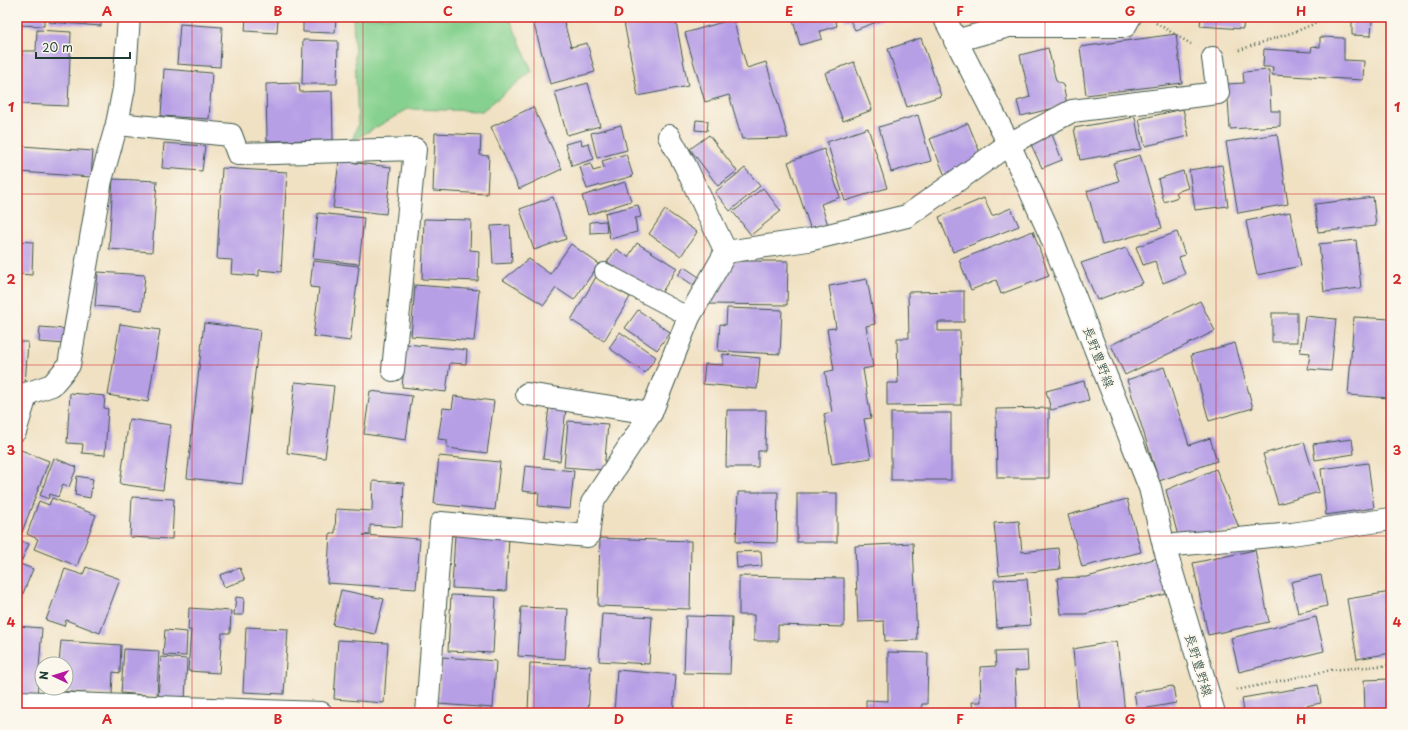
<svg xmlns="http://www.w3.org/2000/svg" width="1408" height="730" font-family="'Playpen Sans','Klee One',sans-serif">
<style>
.green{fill:#86d18f;stroke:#528762}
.building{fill:#b79fe6}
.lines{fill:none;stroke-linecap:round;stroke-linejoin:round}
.lane-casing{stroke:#3e5649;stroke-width:20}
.street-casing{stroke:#3e5649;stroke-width:24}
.secondary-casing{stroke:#3e5649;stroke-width:24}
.path{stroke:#3e5649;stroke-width:2.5;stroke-dasharray:1 3;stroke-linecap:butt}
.lane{stroke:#fff;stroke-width:18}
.street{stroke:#fff;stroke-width:22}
.secondary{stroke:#fff;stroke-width:22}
.grid{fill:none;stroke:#d62828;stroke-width:1;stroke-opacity:0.55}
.labels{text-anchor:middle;stroke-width:4;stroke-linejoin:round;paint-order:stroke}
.street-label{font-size:13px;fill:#1f3d34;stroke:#fbf7ec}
.neatline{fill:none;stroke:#d62828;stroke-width:1.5}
.grid-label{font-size:13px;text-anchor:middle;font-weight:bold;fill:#d62828}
</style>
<rect width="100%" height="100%" fill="#fbf7ec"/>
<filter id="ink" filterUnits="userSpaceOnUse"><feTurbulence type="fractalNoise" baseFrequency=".025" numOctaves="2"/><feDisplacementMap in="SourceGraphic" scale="8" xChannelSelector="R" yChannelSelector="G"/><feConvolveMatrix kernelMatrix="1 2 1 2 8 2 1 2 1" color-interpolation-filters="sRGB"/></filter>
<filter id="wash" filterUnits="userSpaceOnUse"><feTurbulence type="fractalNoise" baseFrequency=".012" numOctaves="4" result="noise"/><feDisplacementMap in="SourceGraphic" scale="16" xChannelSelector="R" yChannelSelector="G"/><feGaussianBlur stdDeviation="0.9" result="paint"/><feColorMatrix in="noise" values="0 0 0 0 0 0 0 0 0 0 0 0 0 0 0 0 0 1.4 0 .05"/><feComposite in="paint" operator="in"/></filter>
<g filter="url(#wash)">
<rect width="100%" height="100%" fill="#f0e1c3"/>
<polygon class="green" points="353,17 509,17 532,71 482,111 408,109 352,141 358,124"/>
<g id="blocks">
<g class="building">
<polygon points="17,17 44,17 44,26 17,25"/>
<polygon points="50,17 101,17 101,26 49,22"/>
<polygon points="246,17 278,17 277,33 245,31"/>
<polygon points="303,17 336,17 335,33 303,32"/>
<polygon points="532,17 579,17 564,22 571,47 587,43 595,72 550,84"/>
<polygon points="623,17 675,17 688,86 638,96"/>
<polygon points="792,17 835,17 837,26 820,31 822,39 800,45"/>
<polygon points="844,17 890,17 855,30 850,20 845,21"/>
<polygon points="1201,17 1244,17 1243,29 1200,26"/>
<polygon points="733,19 747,68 766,62 788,138 742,139 729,95 705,102 685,33"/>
<polygon points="1352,19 1372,20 1371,36 1352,35"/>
<polygon points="180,24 222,27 220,67 177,64"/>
<polygon points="37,30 71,32 68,106 20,104 22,51 36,51"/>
<polygon points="1176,34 1182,83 1086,95 1080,47"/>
<polygon points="1320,37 1344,38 1344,60 1364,61 1363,80 1272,75 1273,67 1263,67 1264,49 1311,52 1312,46 1320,47"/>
<polygon points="921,38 941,96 907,107 888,49"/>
<polygon points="303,40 338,41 337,84 302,84"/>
<polygon points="1048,48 1056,81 1063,85 1067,105 1021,116 1017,101 1030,97 1020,55"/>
<polygon points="854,62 872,110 843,121 825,73"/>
<polygon points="164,69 212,73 209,119 161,116"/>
<polygon points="1269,70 1271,111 1280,111 1280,126 1230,129 1227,84 1244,83 1243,72"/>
<polygon points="299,83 300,92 332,91 333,140 267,141 266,84"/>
<polygon points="588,83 600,126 567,135 555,92"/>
<polygon points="533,107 562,169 519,189 491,127"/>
<polygon points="1183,109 1189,136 1145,146 1139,119"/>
<polygon points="918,115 931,161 891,172 879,127"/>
<polygon points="1135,117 1141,149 1080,160 1074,128"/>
<polygon points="696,120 708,121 707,131 695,130"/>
<polygon points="968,123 983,160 945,176 930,139"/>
<polygon points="621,125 627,150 597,158 591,133"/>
<polygon points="868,128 887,188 845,201 827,142"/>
<polygon points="1051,132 1062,160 1042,168 1029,140"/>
<polygon points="435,133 481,135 480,155 489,156 487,194 433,191"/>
<polygon points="1277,134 1288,204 1238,213 1226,142"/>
<polygon points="709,135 737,171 718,186 690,149"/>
<polygon points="581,140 582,145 588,143 594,159 572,166 565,144"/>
<polygon points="17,142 20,142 19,165 17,165"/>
<polygon points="164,143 205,146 202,171 162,168"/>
<polygon points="22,146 93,151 91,177 20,172"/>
<polygon points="824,149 840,197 821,204 828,225 811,230 788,162"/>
<polygon points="626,154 633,176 587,189 580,167 591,164 593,171 604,168 602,161"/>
<polygon points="1140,155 1162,228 1102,245 1087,191 1119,181 1113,163"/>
<polygon points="339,161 391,167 386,214 333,208"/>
<polygon points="1222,165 1228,206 1195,210 1189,170"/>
<polygon points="222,168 287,172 281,272 259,270 259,276 231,274 232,260 217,259"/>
<polygon points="745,168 760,186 730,211 715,192"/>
<polygon points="1183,171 1188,188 1176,192 1178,197 1164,202 1158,179"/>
<polygon points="113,179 157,181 152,252 109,249"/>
<polygon points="625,182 631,201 588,215 582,196"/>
<polygon points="763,188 781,211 751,235 733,212"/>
<polygon points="553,197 566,239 534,250 520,209"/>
<polygon points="1373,197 1376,226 1318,232 1315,204"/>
<polygon points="984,198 992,216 1011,208 1019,226 953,252 939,217"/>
<polygon points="638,205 641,217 635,218 637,232 610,239 605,213"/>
<polygon points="665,210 697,232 681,256 649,234"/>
<polygon points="1290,212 1301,266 1257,275 1246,221"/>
<polygon points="318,213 364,218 359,264 313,259"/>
<polygon points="424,219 471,220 470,250 479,251 478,281 422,279"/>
<polygon points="606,221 607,232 590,233 590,222"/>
<polygon points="510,225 512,263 493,264 491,226"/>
<polygon points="1033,231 1049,276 1001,294 996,280 971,290 959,260"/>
<polygon points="1177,232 1185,255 1179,257 1185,274 1163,283 1155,261 1143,265 1136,247"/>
<polygon points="1356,240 1361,288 1324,292 1319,244"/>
<polygon points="17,241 33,242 32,275 19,274 18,290 17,290"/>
<polygon points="637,243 677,268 660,295 607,262 616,249 628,257"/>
<polygon points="571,244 599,264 574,300 556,288 544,305 503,280 529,259 550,274"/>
<polygon points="1126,248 1143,283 1097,300 1081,263"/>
<polygon points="313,261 359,266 350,341 313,336 319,288 310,287"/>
<polygon points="734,261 788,261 787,305 707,304"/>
<polygon points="684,267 699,277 693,285 678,275"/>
<polygon points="98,272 145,275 142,310 95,306"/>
<polygon points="596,277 630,297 604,341 571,320"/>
<polygon points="867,279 875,324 866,326 873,367 863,369 871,418 864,419 871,458 832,464 824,414 832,412 825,372 834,370 827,329 836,328 829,286"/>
<polygon points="415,285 479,290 474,341 411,336"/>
<polygon points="964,291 964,322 938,322 938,331 960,331 961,405 887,406 887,383 898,383 897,338 909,338 908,292"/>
<polygon points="1200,301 1215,331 1125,375 1111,345"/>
<polygon points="727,308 782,310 780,354 718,351 720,324 726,325"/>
<polygon points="638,310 670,332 657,350 625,328"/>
<rect x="1272" y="313" width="25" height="29"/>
<polygon points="1305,316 1336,319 1331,371 1308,369 1310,353 1300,352"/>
<polygon points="1354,317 1391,319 1391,376 1389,398 1348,395"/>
<polygon points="204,323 260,330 242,484 187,478"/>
<polygon points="120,324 160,330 148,402 108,395"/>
<polygon points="40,327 66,329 65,344 39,342"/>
<polygon points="620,332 656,357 645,373 609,348"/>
<polygon points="17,342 28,342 25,385 17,384"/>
<polygon points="1235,343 1253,408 1209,421 1191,355"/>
<polygon points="406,344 467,350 466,364 450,363 446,392 402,387"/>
<polygon points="723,354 760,358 757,389 703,384 705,364 723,365"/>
<polygon points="1164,367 1189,445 1210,438 1217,461 1159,481 1127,380"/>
<polygon points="1084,381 1089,400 1051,410 1046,391"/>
<polygon points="295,382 334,386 325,458 287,453"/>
<polygon points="370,391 412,396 406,440 364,434"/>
<polygon points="70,393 105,396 104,408 108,409 105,455 82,453 83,444 67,443"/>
<polygon points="454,396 494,401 487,453 447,448 447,440 438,439 443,408 452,409"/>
<polygon points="549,407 566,409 560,461 543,459"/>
<polygon points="1049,408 1049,478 997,478 996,409"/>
<polygon points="727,410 766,410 765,451 758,451 758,467 726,467"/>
<rect x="891" y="413" width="60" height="67"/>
<polygon points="129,419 171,425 163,490 120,484"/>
<polygon points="568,421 608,424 604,470 564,467"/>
<polygon points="1352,439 1354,454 1315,460 1313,444"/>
<polygon points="1304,442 1319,492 1278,504 1263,454"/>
<polygon points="21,450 49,461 22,532 17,530 17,460"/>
<polygon points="439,456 500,462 495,510 434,504"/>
<polygon points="54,458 77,467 69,487 63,484 58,497 50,494 48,499 40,495"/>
<polygon points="1368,463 1374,508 1326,515 1321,469"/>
<polygon points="525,466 574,471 570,509 538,506 539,493 522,491"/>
<polygon points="1216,469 1239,528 1179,540 1166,490"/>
<polygon points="77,476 93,479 90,498 75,495"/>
<polygon points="373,481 404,483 402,527 370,525 370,535 363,535 420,539 416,589 327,583 330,533 335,533 336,509 372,511"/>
<polygon points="738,492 778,492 777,543 736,542"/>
<rect x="797" y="493" width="40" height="49"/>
<polygon points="132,497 174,499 172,539 130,537"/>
<polygon points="52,498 96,515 77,566 34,549 38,539 27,534 39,501 49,505"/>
<polygon points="1127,499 1141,552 1082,567 1068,515"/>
<polygon points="1019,521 1022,552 1058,548 1060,569 999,575 994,523"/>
<polygon points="455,534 509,537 506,591 452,588"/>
<polygon points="600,538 691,541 690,609 598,606"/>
<polygon points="17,539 29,544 20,564 33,569 17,608"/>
<polygon points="913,543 917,640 885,641 884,621 858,622 855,546"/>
<polygon points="1255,550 1269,622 1208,635 1193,563"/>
<polygon points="761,551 762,566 737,568 736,552"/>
<polygon points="1158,558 1166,594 1085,614 1061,614 1057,578 1087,577"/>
<polygon points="86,567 120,579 100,633 66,620 64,626 46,620 65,569 83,575"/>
<polygon points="240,568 245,580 224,587 220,575"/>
<polygon points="1321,575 1327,606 1298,613 1291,582"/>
<polygon points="739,576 844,578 844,627 778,625 778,641 754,641 754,615 739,615"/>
<polygon points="1027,579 1031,625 997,628 994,580"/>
<polygon points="341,590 384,599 375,634 333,625"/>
<polygon points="1391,592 1391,653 1357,659 1347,599"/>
<polygon points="451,595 496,597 493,653 448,651"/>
<polygon points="236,597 244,598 243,615 234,615"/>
<polygon points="521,607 568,609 565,659 518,656"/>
<polygon points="189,608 231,611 230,633 222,633 219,673 188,671 191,630 188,630"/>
<polygon points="602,614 652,617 649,664 599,661"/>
<polygon points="686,616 732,617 730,674 684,673"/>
<polygon points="1316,617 1324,651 1239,672 1231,638"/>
<polygon points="17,626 42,628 37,697 17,696"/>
<polygon points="246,627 288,629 284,694 243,692"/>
<polygon points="165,630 187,632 186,656 163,655"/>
<polygon points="338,640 388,643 384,703 334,699"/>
<polygon points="61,641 121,645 120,673 113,672 112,695 58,691 58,688 66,688 66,664 59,664"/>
<polygon points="1117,641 1125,713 1078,713 1073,649"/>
<polygon points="124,649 159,651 157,696 121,693"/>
<polygon points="1027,651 1028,670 1015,671 1017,713 973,713 972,702 981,702 980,667 996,666 995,652"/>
<polygon points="888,652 928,653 927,704 922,704 921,713 866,713 866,700 888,701"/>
<polygon points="161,657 187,659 185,700 158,698"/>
<polygon points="442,657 496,661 493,708 438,704"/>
<polygon points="530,663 591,666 588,713 528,711"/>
<polygon points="617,670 676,675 673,713 614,713"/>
<polygon points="1391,679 1391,713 1365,713 1364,680"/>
<polygon points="1318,685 1321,703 1306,706 1307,713 1244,713 1242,698"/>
<polygon points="1173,686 1176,703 1137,710 1134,692"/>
</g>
</g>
</g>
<g filter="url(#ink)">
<use href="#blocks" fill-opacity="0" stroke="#3e5649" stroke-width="1"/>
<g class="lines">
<g class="lane-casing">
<g id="lane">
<polyline points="604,272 689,317"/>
<polyline points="17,432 29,393"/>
</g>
</g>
<g class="street-casing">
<g id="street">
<polyline points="955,41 1009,26 1125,26 1130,17"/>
<polyline points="117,124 231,135 238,154 415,149 393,370"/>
<polyline points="726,252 808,240 907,216 1009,144 1072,111 1218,93 1213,58"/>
<polyline points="17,397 52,385 69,365 101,180 117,124 124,88 129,17"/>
<polyline points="651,413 689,317 726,252 685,165 669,136"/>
<polyline points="1164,546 1292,534 1391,519"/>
<polyline points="17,702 321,713"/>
<polyline points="427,713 441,523 588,536 592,503 651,413 527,394"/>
</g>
</g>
<g class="secondary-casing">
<polyline id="secondary" points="944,17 1009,144 1050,234 1150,488 1164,546 1214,713"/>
</g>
<g class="path">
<polyline points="1156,23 1191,44"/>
<polyline points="1239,50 1297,31 1330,17"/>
<polyline points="1237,690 1331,670 1391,665"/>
</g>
<use href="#lane" class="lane"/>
<use href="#street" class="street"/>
<use href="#secondary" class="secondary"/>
</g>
</g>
<path class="grid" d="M192,17V713M363,17V713M534,17V713M704,17V713M874,17V713M1045,17V713M1216,17V713M17,194H1391M17,365H1391M17,536H1391"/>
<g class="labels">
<g class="street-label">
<text transform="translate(1099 357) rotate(69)" y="5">長野豊野線</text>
<text transform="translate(1199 665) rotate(73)" y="5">長野豊野線</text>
</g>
</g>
<rect width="1408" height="730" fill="none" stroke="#fbf7ec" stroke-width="44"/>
<g transform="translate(54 676) rotate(274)"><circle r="19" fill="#fbf7ec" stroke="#a3ada2"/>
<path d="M0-3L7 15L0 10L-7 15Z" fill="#b5179e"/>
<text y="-6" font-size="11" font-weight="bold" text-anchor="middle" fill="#1f3d34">N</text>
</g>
<path d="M36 52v6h94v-6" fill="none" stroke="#1f3d34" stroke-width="2"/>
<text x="42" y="52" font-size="12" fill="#1f3d34" stroke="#fbf7ec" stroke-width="3" paint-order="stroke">20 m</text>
<rect x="22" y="22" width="1364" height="686" class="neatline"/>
<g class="grid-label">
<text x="107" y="16">A</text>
<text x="278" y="16">B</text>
<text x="448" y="16">C</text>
<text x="619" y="16">D</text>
<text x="789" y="16">E</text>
<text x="960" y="16">F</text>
<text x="1130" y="16">G</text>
<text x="1301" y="16">H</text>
<text x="11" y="112">1</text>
<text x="1397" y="112">1</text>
<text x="11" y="284">2</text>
<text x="1397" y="284">2</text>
<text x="11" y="455">3</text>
<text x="1397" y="455">3</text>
<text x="11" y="627">4</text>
<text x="1397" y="627">4</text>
<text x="107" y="724">A</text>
<text x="278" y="724">B</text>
<text x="448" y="724">C</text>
<text x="619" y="724">D</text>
<text x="789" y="724">E</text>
<text x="960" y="724">F</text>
<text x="1130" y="724">G</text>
<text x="1301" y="724">H</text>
</g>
</svg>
